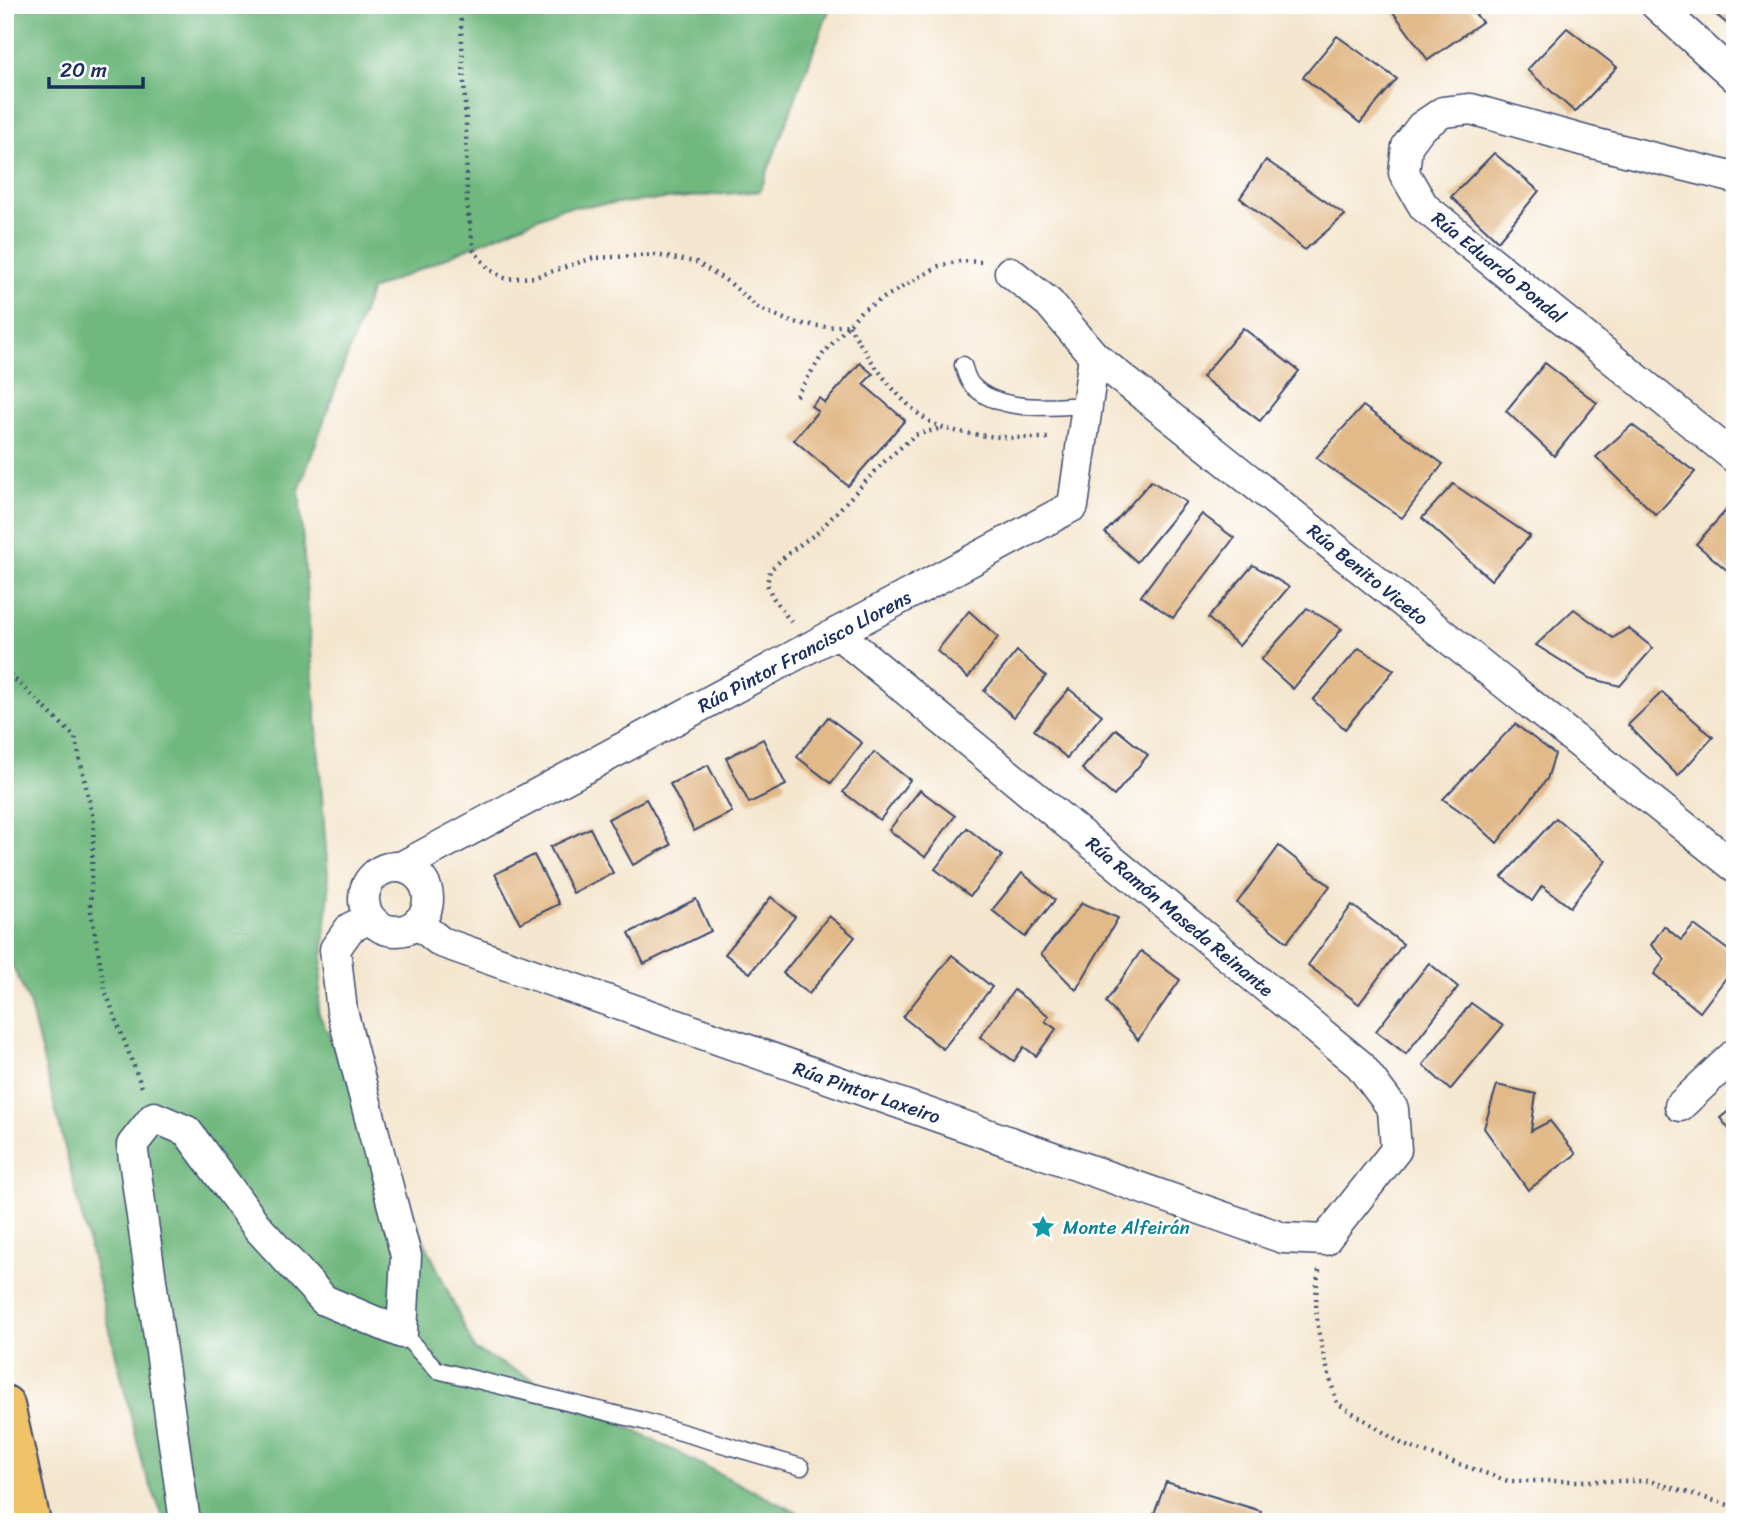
<svg xmlns="http://www.w3.org/2000/svg" width="1740" height="1527" font-family="Sriracha,sans-serif">
<style>
.forest{fill:#6fb87e;stroke:#45746e;stroke-width:2}
.building{fill:#e2b988}
.lines{fill:none;stroke-linecap:round;stroke-linejoin:round}
.lane-casing{stroke:#3c4a6f;stroke-width:19}
.street-casing{stroke:#3c4a6f;stroke-width:33}
.highway-casing{stroke:#3c4a6f;stroke-width:42}
.path{stroke:#3c4a6f;stroke-width:4.5;stroke-dasharray:2 5;stroke-linecap:butt}
.lane{stroke:#fff;stroke-width:16}
.street{stroke:#fff;stroke-width:30}
.highway{stroke:#f0c369;stroke-width:38}
.labels{text-anchor:middle;stroke-width:5;stroke-linejoin:round;paint-order:stroke}
.street-label{font-size:19px;fill:#1b2f5e;stroke:#fff}
.culture-label{font-size:19px;fill:#0d838f;stroke:#fff;text-anchor:start}
</style>
<rect width="100%" height="100%" fill="#fff"/>
<filter id="ink" filterUnits="userSpaceOnUse"><feTurbulence type="fractalNoise" baseFrequency=".0143" numOctaves="2"/><feDisplacementMap in="SourceGraphic" scale="14" xChannelSelector="R" yChannelSelector="G"/><feConvolveMatrix kernelMatrix="1 2 1 2 8 2 1 2 1" color-interpolation-filters="sRGB"/></filter>
<filter id="wash" filterUnits="userSpaceOnUse"><feTurbulence type="fractalNoise" baseFrequency=".00686" numOctaves="4" result="noise"/><feDisplacementMap in="SourceGraphic" scale="28" xChannelSelector="R" yChannelSelector="G"/><feGaussianBlur stdDeviation="1.57" result="paint"/><feColorMatrix in="noise" values="0 0 0 0 0 0 0 0 0 0 0 0 0 0 0 0 0 1.4 0 .05"/><feComposite in="paint" operator="in"/></filter>
<g filter="url(#wash)">
<rect width="100%" height="100%" fill="#f4e6ce"/>
<polygon class="forest" points="5,5 831,5 760,191 561,208 371,290 299,490 329,890 318,1012 475,1350 815,1522 165,1522 144,1469 29,1002 5,949"/>
<g id="blocks">
<g class="building">
<polygon points="1388,5 1468,5 1482,22 1428,60"/>
<polygon points="1704,5 1735,5 1735,30"/>
<polygon points="1567,28 1617,67 1575,112 1527,70"/>
<polygon points="1337,36 1397,79 1360,123 1303,77"/>
<polygon points="1494,153 1539,191 1498,241 1451,197"/>
<polygon points="1266,160 1345,215 1305,250 1240,198"/>
<polygon points="1243,328 1299,371 1260,421 1202,377"/>
<polygon points="860,363 873,374 863,384 905,420 848,486 794,440 818,411 811,406 819,398 825,403"/>
<polygon points="1545,363 1597,403 1554,456 1506,411"/>
<polygon points="1363,406 1443,464 1402,518 1316,458"/>
<polygon points="1632,425 1695,472 1656,515 1596,457"/>
<polygon points="1151,481 1186,502 1137,562 1105,533"/>
<polygon points="1453,484 1530,536 1491,580 1422,518"/>
<polygon points="1730,506 1735,509 1735,577 1696,544"/>
<polygon points="1202,514 1234,538 1173,618 1141,596"/>
<polygon points="1253,565 1289,587 1239,646 1208,618"/>
<polygon points="1307,608 1342,629 1293,689 1261,660"/>
<polygon points="1574,609 1613,638 1628,628 1653,648 1620,686 1589,678 1536,645"/>
<polygon points="969,611 998,637 968,678 937,651"/>
<polygon points="1359,648 1394,670 1345,729 1313,700"/>
<polygon points="1017,651 1046,676 1014,717 984,691"/>
<polygon points="1069,689 1102,715 1067,758 1034,730"/>
<polygon points="1662,692 1713,737 1678,776 1628,725"/>
<polygon points="828,717 862,743 831,783 797,757"/>
<polygon points="1515,724 1555,754 1547,779 1497,843 1470,818 1443,799"/>
<polygon points="1116,729 1148,755 1114,796 1082,769"/>
<polygon points="763,739 786,785 749,803 726,758"/>
<polygon points="874,752 910,780 880,820 843,792"/>
<polygon points="708,765 732,812 694,831 670,784"/>
<polygon points="920,790 955,816 925,857 889,830"/>
<polygon points="646,799 671,845 633,865 608,819"/>
<polygon points="1556,818 1606,861 1570,907 1542,886 1532,901 1502,877"/>
<polygon points="590,828 613,873 573,893 550,847"/>
<polygon points="967,828 1002,856 970,896 935,869"/>
<polygon points="1279,846 1330,886 1287,942 1237,903"/>
<polygon points="534,855 559,904 520,923 495,874"/>
<polygon points="1022,873 1055,900 1025,937 992,910"/>
<polygon points="771,897 795,917 750,973 725,954"/>
<polygon points="696,899 711,931 644,964 629,933"/>
<polygon points="1082,903 1118,918 1076,990 1041,954"/>
<polygon points="1352,905 1403,944 1359,1004 1308,965"/>
<polygon points="829,916 855,937 809,994 783,973"/>
<polygon points="1694,925 1735,955 1735,966 1700,1012 1654,974 1665,959 1651,945 1664,926 1681,940"/>
<polygon points="1141,951 1180,980 1138,1040 1106,1002"/>
<polygon points="952,955 992,987 943,1049 903,1017"/>
<polygon points="1429,963 1458,987 1406,1054 1376,1031"/>
<polygon points="1014,990 1049,1016 1045,1021 1056,1029 1036,1056 1024,1047 1014,1061 980,1037"/>
<polygon points="1471,1003 1503,1026 1450,1090 1423,1065"/>
<polygon points="1497,1085 1536,1094 1531,1131 1550,1121 1576,1154 1528,1190 1484,1128"/>
<polygon points="1735,1106 1735,1136 1720,1118"/>
<polygon points="1166,1482 1261,1511 1257,1522 1151,1522"/>
</g>
</g>
</g>
<g filter="url(#ink)">
<use href="#blocks" fill-opacity="0" stroke="#3c4a6f" stroke-width="2"/>
<g class="lines">
<g class="lane-casing">
<g id="lane">
<path d="M963,365C965,371 967,380 972,385C998,413 1052,407 1087,405"/>
<polyline points="402,1333 437,1370 643,1421 801,1467"/>
</g>
</g>
<g class="street-casing">
<g id="street">
<polyline points="1656,5 1735,77"/>
<polyline points="1735,178 1585,141 1471,109 1443,112 1421,127 1407,146 1404,173 1424,207 1735,458"/>
<polyline points="1010,272 1049,303 1094,356 1735,867"/>
<polyline points="401,867 1073,506 1094,356"/>
<circle cx="396" cy="899" r="32"/>
<polyline points="417,923 441,942 1283,1238 1325,1240 1396,1150 1393,1109 1360,1065 837,633"/>
<polyline points="1680,1106 1735,1054"/>
<polyline points="185,1522 132,1145 154,1117 187,1131 258,1228 324,1300 402,1333 406,1256 342,1011 335,949 350,928 370,918"/>
</g>
</g>
<g class="highway-casing">
<polyline id="highway" points="5,1405 31,1522"/>
</g>
<g class="path">
<polyline points="460,5 466,120 467,205 474,251 490,270 506,279 535,277 593,258 655,255 696,262 730,283 758,308 794,323 828,327 849,325"/>
<path d="M849,325C867,357 907,417 944,428C977,438 1018,438 1052,438"/>
<polyline points="796,396 823,354 861,311 939,266 960,261 983,262"/>
<polyline points="791,622 772,596 767,584 770,570 790,552 818,532 884,462 915,435 942,428"/>
<polyline points="5,670 75,737 94,823 90,906 105,990 143,1090"/>
<path d="M1319,1270C1310,1318 1324,1357 1337,1403L1404,1445L1508,1481H1649L1735,1507"/>
</g>
<use href="#lane" class="lane"/>
<use href="#street" class="street"/>
<use href="#highway" class="highway"/>
</g>
</g>
<defs>
<g id="sight-bare" transform="scale(1.89)"><path d="M0-6L1.8-2.2L6-1.7L2.9 1.2L3.7 5.4L0 3.3L-3.7 5.4L-2.9 1.2L-6-1.7L-1.8-2.2Z" fill="#0f9aa8" stroke="#fff" stroke-width="2.5" paint-order="stroke"/></g>
</defs>
<g fill-rule="evenodd">
<use href="#sight-bare" x="1043" y="1227"/>
</g>
<g class="labels">
<g class="street-label">
<text transform="translate(1499 267) rotate(39)" y="7">Rúa Eduardo Pondal</text>
<text transform="translate(1368 574) rotate(39)" y="7">Rúa Benito Viceto</text>
<text transform="translate(804 651) rotate(-28)" y="7">Rúa Pintor Francisco Llorens</text>
<text transform="translate(1180 916) rotate(40)" y="7">Rúa Ramón Maseda Reinante</text>
<text transform="translate(867 1092) rotate(19)" y="7">Rúa Pintor Laxeiro</text>
</g>
<g class="culture-label">
<text x="1063" y="1234">Monte Alfeirán</text>
</g>
</g>
<rect width="1740" height="1527" fill="none" stroke="#fff" stroke-width="28"/>
<path d="M49 77v10h94v-10" fill="none" stroke="#1b2f5e" stroke-width="3.5"/>
<text x="60" y="77" font-size="21" fill="#1b2f5e" stroke="#ffffff" stroke-width="5" paint-order="stroke">20 m</text>
</svg>
